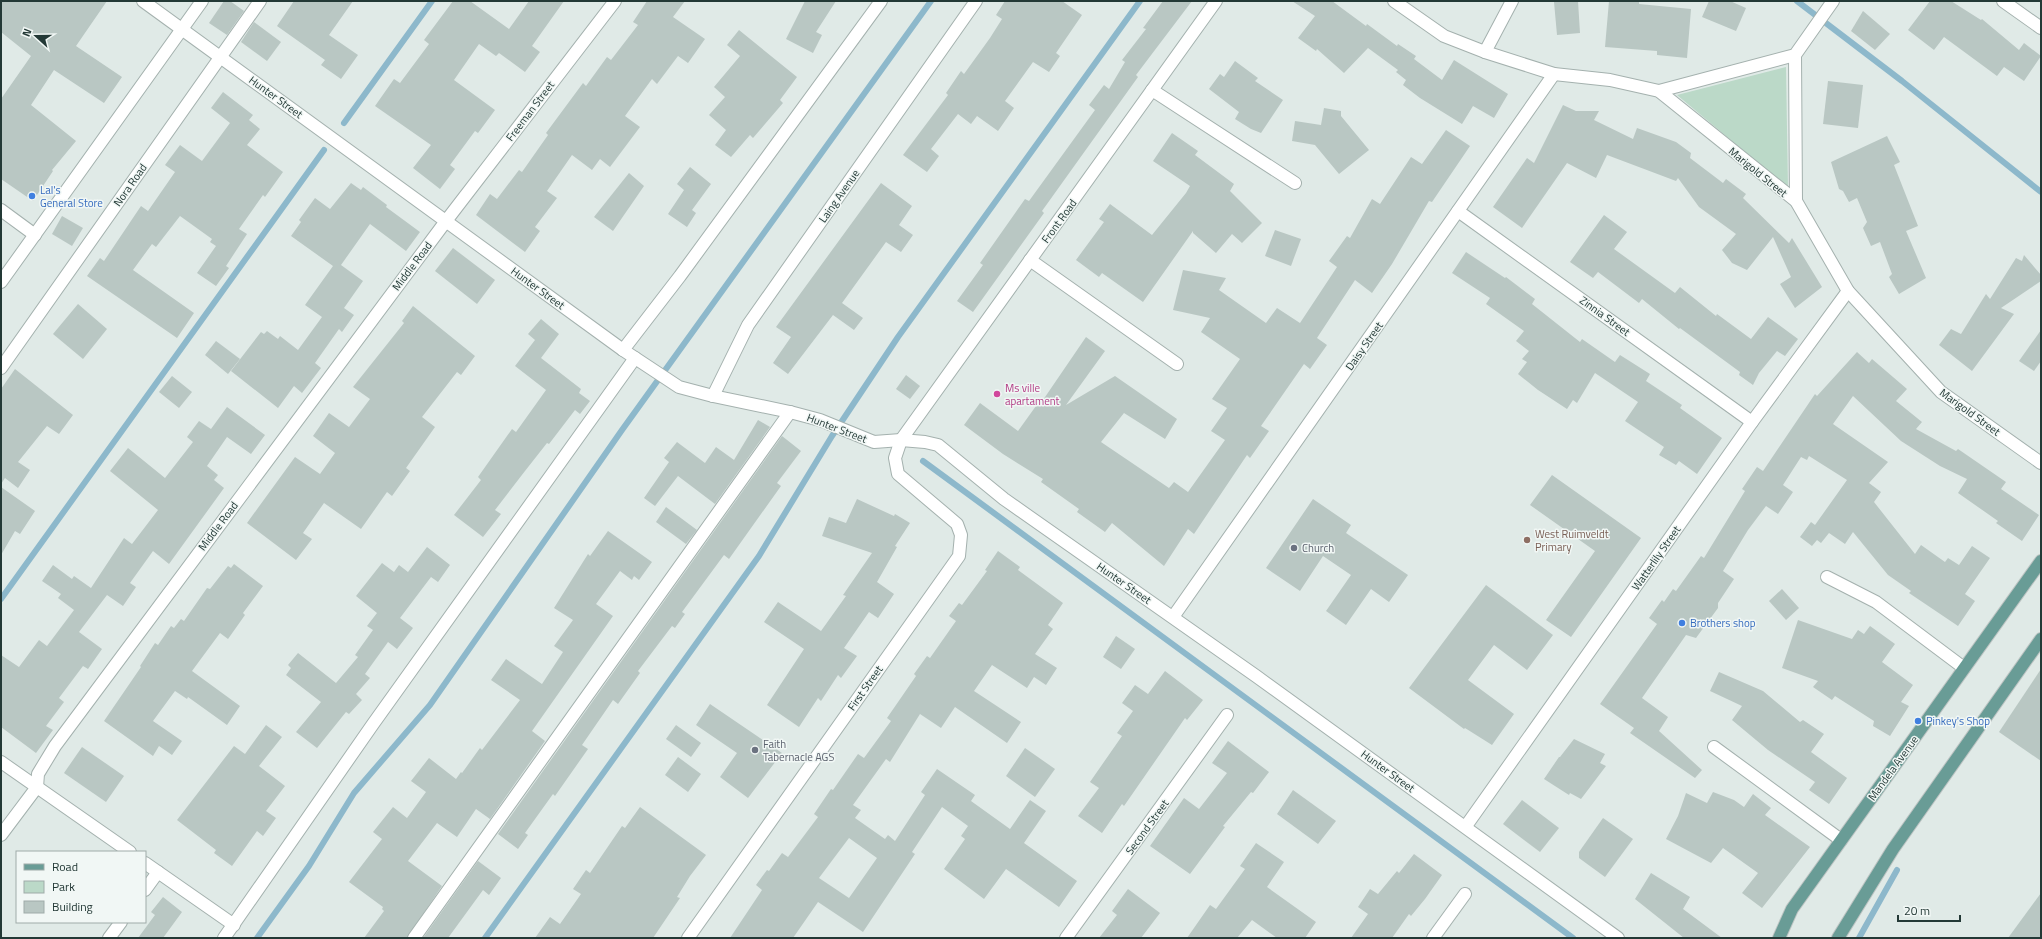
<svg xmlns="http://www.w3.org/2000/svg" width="2042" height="939" font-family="'Titillium Web',sans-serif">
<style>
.green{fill:#bbd9c8}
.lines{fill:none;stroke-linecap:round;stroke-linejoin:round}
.stream{stroke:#8db8cb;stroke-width:6}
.building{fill:#b9c7c3;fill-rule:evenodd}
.minor-casing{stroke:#a4b1ae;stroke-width:14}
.major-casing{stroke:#bdc4c3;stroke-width:14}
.minor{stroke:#fff;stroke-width:12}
.major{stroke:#699c96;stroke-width:12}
.shop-dot{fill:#3f7fe0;stroke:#f1f7f5;stroke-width:1.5}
.hotel-dot{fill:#d1479c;stroke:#f1f7f5;stroke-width:1.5}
.education-dot{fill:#8d6e63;stroke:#f1f7f5;stroke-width:1.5}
.worship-dot{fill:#6b7280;stroke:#f1f7f5;stroke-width:1.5}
.labels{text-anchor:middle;stroke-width:3;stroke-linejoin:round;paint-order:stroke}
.street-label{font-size:11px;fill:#233936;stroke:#f1f7f5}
.shop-label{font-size:11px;fill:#366cbe;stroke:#f1f7f5;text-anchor:start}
.hotel-label{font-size:11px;fill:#b23c85;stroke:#f1f7f5;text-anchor:start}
.education-label{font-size:11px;fill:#785e54;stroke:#f1f7f5;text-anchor:start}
.worship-label{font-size:11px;fill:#5b616d;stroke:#f1f7f5;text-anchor:start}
</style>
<rect width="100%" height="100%" fill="#e0eae7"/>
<polygon class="green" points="1786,67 1788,188 1677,95"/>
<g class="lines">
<g class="stream">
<polyline points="1797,1 1902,81 2041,192"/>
<polyline points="344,123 432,1"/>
<polyline points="923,461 1573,938"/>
<polyline points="1,599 324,150"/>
<polyline points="257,938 309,866 354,793 430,705 622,430 931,1"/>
<polyline points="485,938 759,556 832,436 898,337 1140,1"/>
<polyline points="1859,938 1897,870"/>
</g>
</g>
<g class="building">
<polygon points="1,1 107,1 76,46 122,77 104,103 54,70 31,105 76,141 52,170 53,171 33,201 1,179 1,99 31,56 1,32"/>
<polygon points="224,1 230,1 244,11 227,35 209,23"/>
<polygon points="294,1 353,1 329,35 358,55 341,79 321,65 325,60 277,26"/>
<polygon points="453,1 470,1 509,29 529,1 564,1 532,46 540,52 525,72 499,53 496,56 479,44 454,80 495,110 478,133 475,131 450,165 455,169 440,189 413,168 431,145 375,106 394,79 400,83 429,44 424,40"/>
<polygon points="647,1 685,1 673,17 705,39 688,63 678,56 657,84 652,79 625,116 640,127 610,167 600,159 592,170 572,155 547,191 557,198 535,227 540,231 525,252 476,215 490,194 497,199 519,170 522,172 548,135 546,133 583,83 586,86 607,57 611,60 638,25 633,22"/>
<polygon points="805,1 836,1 816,32 822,35 813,53 786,39"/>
<polygon points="1005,1 1062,1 1082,15 1056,53 1060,56 1049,72 1033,62 1005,101 1014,108 998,131 977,116 971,124 958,114 931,149 939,156 927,172 903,155 948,95 946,93 961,71 964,74 990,38 1002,19 996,15"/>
<polygon points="1163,1 1192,1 1136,75 1138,77 1042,211 1044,213 973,312 957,301 983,265 980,263 1025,199 1029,201 1095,110 1089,105 1104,85 1109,89 1125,62 1122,60 1146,29 1143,28"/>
<polygon points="1292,1 1332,1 1366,26 1367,24 1397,46 1398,44 1416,56 1414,59 1442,80 1454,60 1508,94 1494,118 1473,106 1462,124 1420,98 1403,85 1406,80 1396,72 1398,70 1368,48 1344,73 1317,49 1316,51 1298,38 1315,16"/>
<polygon points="1563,1 1578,1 1580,33 1557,35 1554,2"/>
<polygon points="1609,1 1639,1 1639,4 1691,9 1687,58 1657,55 1657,51 1605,47"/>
<polygon points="1709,1 1730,1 1746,8 1736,31 1702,17"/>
<polygon points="1930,1 1951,1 1981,20 1982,19 2019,50 2024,43 2041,56 2024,81 2004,67 1997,76 1944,37 1934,50 1908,30"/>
<polygon points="1863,11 1890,34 1875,50 1851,31"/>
<polygon points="254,22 281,42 267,61 241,42"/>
<polygon points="739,30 797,77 780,100 783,103 753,138 750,135 731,157 715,145 726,130 709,115 725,97 714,87 740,56 727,45"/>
<polygon points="1235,61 1258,78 1255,81 1283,100 1261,133 1251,129 1235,119 1239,112 1209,89 1220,74 1224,77"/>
<polygon points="1828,81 1863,85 1858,128 1823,124"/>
<polygon points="223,92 253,115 249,120 260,129 247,145 283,172 265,197 263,195 239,229 247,234 226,266 229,268 216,286 197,273 216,246 210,242 212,239 180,216 156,247 152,244 133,270 194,313 177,338 87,276 100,258 104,261 141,206 148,211 175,172 165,165 180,145 202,161 230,123 211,108"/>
<polygon points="1563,105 1576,111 1599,111 1594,120 1633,139 1637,128 1676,142 1691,153 1690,158 1723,183 1726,179 1746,194 1743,198 1789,243 1792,238 1822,287 1795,308 1780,284 1791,277 1773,237 1747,270 1732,263 1722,250 1736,234 1699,207 1678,178 1676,181 1607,155 1596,178 1567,163 1522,228 1493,207 1527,158 1534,163"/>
<polygon points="1324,108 1341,111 1341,116 1369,150 1339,174 1315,145 1292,141 1295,121 1321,125"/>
<polygon points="1446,130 1470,146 1432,202 1429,201 1392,264 1372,293 1355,280 1317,338 1327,345 1310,369 1304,364 1261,426 1269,431 1250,458 1247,455 1194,534 1188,529 1164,566 1112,523 1105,532 1077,512 1079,509 1041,482 1043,479 1003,454 964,425 980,403 1018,431 1041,399 1043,400 1086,337 1105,351 1066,405 1115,376 1177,419 1165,439 1124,413 1101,442 1169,488 1174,482 1188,492 1225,440 1211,431 1227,408 1212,399 1240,359 1201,332 1210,318 1173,310 1183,270 1226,278 1219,290 1266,323 1277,308 1300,323 1337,267 1329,261 1347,236 1350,238 1372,199 1380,204 1411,157 1422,164"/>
<polygon points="1172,133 1198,151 1195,155 1234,184 1230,191 1262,223 1242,243 1232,234 1216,253 1193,233 1193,231 1143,302 1102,273 1099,277 1076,260 1104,222 1099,219 1110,204 1152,235 1186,193 1190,186 1153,161"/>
<polygon points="1887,136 1900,162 1894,165 1918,226 1906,231 1926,278 1899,294 1889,277 1892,274 1880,242 1871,246 1863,228 1867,222 1857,198 1849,202 1843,191 1839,189 1831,162"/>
<polygon points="690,167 711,184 692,210 696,213 687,227 668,214 684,190 677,184"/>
<polygon points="629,173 644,186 613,231 594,217"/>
<polygon points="351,183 361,190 363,187 387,205 386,207 420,232 406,251 370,224 341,265 363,281 344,308 354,315 342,332 339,329 315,363 321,368 302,393 294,386 278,408 231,371 261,332 264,334 267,331 278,339 280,336 298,350 322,317 305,305 333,266 291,236 301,222 299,220 315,198 330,209"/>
<polygon points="881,183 912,206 899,225 913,235 901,252 886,242 842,303 863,318 854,330 833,315 788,374 773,363 791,337 776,327"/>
<polygon points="1604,215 1627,232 1614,249 1675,293 1680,287 1716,316 1717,314 1751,339 1768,317 1798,339 1785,356 1777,351 1759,373 1753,385 1739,375 1740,372 1680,328 1679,329 1642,299 1639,303 1598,272 1593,278 1570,262"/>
<polygon points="62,216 83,228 72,246 52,234"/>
<polygon points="1275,230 1301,239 1291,266 1265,256"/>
<polygon points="453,248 495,280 477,304 435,271"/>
<polygon points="1466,252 1505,278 1506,277 1535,299 1532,304 1580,342 1582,339 1615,362 1620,355 1650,374 1646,381 1682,405 1680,408 1722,438 1697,474 1679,461 1676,465 1659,455 1664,447 1625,421 1638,402 1595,373 1577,403 1573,400 1567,409 1538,390 1518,374 1527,362 1522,359 1529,351 1516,341 1524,331 1486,304 1490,298 1452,273"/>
<polygon points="2024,255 2041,275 2041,281 2001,308 2014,314 1972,371 1939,345 1951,329 1961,334 1986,294 1990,299 2016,258 2022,261"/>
<polygon points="78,304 107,329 83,359 53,334"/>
<polygon points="413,306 475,356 461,375 457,372 422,417 435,427 406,468 410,471 392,496 387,492 361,529 324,503 303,533 312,539 296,560 247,523 295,457 320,474 335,453 313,436 329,413 349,427 370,399 353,387 404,323 402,321"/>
<polygon points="541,319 559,334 541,358 581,389 579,393 590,401 580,414 575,410 549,444 547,443 525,471 495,510 501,514 483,537 454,515 481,480 478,477 512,429 516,432 546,390 515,366 535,340 528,334"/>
<polygon points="2041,330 2041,361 2034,371 2019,361"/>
<polygon points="216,341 240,359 228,374 205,355"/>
<polygon points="1857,352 1869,363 1872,359 1907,389 1896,401 1922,422 1916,429 1956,451 1958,449 2006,482 2001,489 2039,515 2022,541 1996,523 1998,521 1958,493 1967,479 1940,466 1901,441 1853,396 1833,424 1888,462 1869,483 1881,492 1874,502 1915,554 1921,545 1945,562 1948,558 1959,565 1972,546 1990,558 1965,594 1975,601 1958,626 1909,593 1911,591 1888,575 1853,532 1845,544 1829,533 1821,543 1817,540 1812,546 1800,537 1811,522 1815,525 1847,480 1809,456 1807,460 1801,457 1783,485 1793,492 1778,514 1766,506 1748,530 1723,571 1734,579 1718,603 1718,608 1696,638 1686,635 1642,698 1668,717 1659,731 1702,770 1695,778 1630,733 1634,728 1600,704 1657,624 1649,618 1662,600 1664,602 1673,589 1676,591 1701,556 1704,558 1745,491 1742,489 1757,467 1763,471 1815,394 1817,396"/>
<polygon points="15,369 73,415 59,434 47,426 18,462 30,470 18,488 5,478 1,484 1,389"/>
<polygon points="906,375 920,386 910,399 896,389"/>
<polygon points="172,376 192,392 179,408 159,392"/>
<polygon points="227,407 265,435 251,454 227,437 207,466 218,475 214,480 224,488 169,564 153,551 130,583 136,587 123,606 107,595 79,632 102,649 88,669 83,666 59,698 64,702 46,726 53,730 36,753 1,727 1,655 19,667 39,640 47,646 74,610 58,598 61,594 42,581 53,565 72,579 74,576 91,588 124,538 132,544 158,510 110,471 128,448 165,478 193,442 187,437 199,421 211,429"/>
<polygon points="758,420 770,427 715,504 678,476 655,506 644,498 669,462 664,458 677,442 705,463 716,447 734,460"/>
<polygon points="782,436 801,451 777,483 781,486 729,559 724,555 682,612 685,614 675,628 672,626 638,671 640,673 618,704 613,700 582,745 588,749 555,796 553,794 525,833 528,835 518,849 498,834"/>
<polygon points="1552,475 1641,538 1571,637 1546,620 1595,551 1530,505"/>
<polygon points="1,487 35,511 20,534 15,531 1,555"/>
<polygon points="857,499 894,516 895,514 910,523 895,546 897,547 877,582 894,594 878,618 869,612 844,648 857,656 841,678 838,675 821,701 818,698 799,727 767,705 804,649 764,622 778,602 821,631 846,596 843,595 872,553 822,536 829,517 846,523"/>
<polygon points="1313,499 1351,525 1346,533 1408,575 1389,602 1371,589 1346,625 1326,611 1351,575 1323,556 1300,591 1266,568"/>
<polygon points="666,507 697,530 686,544 656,522"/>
<polygon points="608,531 652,562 639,580 634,576 632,580 620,571 596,604 613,616 532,731 545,741 490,819 476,809 457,837 437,823 408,861 442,886 407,938 364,938 384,911 382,909 383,907 349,882 382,839 373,832 393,807 407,818 426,792 411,781 429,758 456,779 461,772 462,773 480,748 482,750 520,700 491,680 506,659 542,684 563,652 554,646 573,620 554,608 588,554 590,556"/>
<polygon points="427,547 450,565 438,582 431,577 400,618 413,628 397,649 388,642 365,674 370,678 356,694 362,700 349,714 346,712 317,748 296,732 321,702 286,675 291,668 288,665 298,653 336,683 358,657 355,655 373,630 367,626 377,613 356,596 382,563 394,572 399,565 408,572"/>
<path d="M998,551L1020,567L1018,570L1063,603L1048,625L1053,629L1035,654L1057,668L1046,685L1034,677L1027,688L992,665L974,691L1021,722L1007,743L955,707L941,728L920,714L890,762L886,759L853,805L861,810L855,818L885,839L888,835L895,841L925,795L921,792L937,769L975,795L971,801L1010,829L1030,800L1046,811L1024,843L1077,881L1059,907L1006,869L984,899L944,869L965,839L961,836L968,826L942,807L912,852L915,854L863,932L818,902L793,938H730L762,890L756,885L767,870L769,871L782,853L788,857L818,817L814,814L831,789L833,790L858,754L864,758L891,721L887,718L916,676L914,674L927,656L930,658L956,621L949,616L959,603L962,605L987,571L985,570ZM849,838L877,858L849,898L819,878Z"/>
<polygon points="234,564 263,586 243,613 245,615 228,639 220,633 192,671 240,706 227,725 188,697 187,699 175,691 153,721 182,741 172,755 159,746 153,756 104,721 141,667 140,666 155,643 158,645 171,626 174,628 181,619 184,621 207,588 210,589 228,566 231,568"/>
<polygon points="1486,585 1553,635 1527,670 1494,645 1468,680 1514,714 1492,745 1465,728 1464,729 1409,688"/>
<polygon points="1782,589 1799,608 1786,620 1769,601"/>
<polygon points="1798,620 1852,639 1858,630 1864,634 1870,626 1895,644 1882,662 1913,685 1901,702 1909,706 1890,736 1873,726 1874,721 1835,696 1832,700 1813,687 1818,681 1782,668"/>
<polygon points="1116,636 1135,649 1121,669 1103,657"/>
<polygon points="2041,669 2041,761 1999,732"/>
<polygon points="1165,671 1203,700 1187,720 1185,718 1124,806 1122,804 1102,833 1078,816 1099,788 1090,782 1122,736 1117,733 1133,711 1122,703 1135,685 1148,694"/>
<polygon points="1719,672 1763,691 1800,722 1803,720 1824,734 1811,752 1847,778 1829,804 1809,790 1815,782 1768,750 1732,720 1742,706 1710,691"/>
<polygon points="710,704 782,753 748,798 720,777 737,753 696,725"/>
<polygon points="266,725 282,737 259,766 285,786 266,811 276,818 263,836 257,831 232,866 214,853 216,850 177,820 234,746 245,754"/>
<polygon points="676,725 701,743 691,757 666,739"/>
<polygon points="1574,739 1605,754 1600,763 1606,766 1581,799 1570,793 1569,795 1544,779 1559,757 1560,757"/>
<polygon points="1228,741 1269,772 1253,793 1251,792 1223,826 1225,827 1190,874 1150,846 1184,798 1199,809 1227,773 1212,763"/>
<polygon points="82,747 124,776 106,802 64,773"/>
<polygon points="1025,748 1055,769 1035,797 1006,776"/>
<polygon points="678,757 701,774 688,792 665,775"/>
<polygon points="1293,790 1336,821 1318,844 1277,814"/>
<polygon points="1713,792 1734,800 1744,807 1753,794 1771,808 1765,815 1810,847 1762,908 1742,893 1758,873 1723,848 1711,863 1666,839 1678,816 1686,793 1707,803"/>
<polygon points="1522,800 1559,828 1540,852 1503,824"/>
<polygon points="640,807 706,855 690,876 677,897 680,898 653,938 535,938 550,917 560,924 581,894 573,889 586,870 590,873 622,826 625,828"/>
<polygon points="1603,818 1633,839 1605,877 1579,858 1579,852"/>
<polygon points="1256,843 1284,862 1267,887 1316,922 1305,938 1277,938 1252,920 1237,938 1187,938 1210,905 1216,909 1245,869 1240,866"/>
<polygon points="1414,854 1442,875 1425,899 1411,916 1409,914 1392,938 1351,938 1368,914 1358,907 1370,889 1378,894 1397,871 1399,873"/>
<polygon points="478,861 501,878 489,895 483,890 448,938 423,938"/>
<polygon points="1651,873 1690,897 1683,909 1722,938 1684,938 1635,899"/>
<polygon points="1128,889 1160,913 1141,938 1099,938 1117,915 1112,911"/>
<polygon points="2041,893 2041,938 2008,938"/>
<polygon points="163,897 182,912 163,938 138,938 155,915 151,912"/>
</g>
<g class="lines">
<g class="minor-casing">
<g id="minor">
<polyline points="143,1 623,350 679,387 713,396 790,412 820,420 874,442 901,440 925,442 938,445 1004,499 1256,676 1618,938"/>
<polyline points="1394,1 1444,36 1485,52 1554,74 1610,80 1659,91 1796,201 1848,291 1941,392 2041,463"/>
<polyline points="2003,1 2041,28"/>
<polyline points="1485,52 1512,1"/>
<polyline points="1795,55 1796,201"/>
<polyline points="1152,90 1295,183"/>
<polyline points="1659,91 1795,55 1833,1"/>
<polyline points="1,210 35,235"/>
<polyline points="1458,211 1752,422"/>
<polyline points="1030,260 1177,364"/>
<polyline points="1,282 202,1"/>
<polyline points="623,350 680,276 881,1"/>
<polyline points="1,368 260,1"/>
<polyline points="713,396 748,325 976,1"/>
<polyline points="1827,577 1876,602 1964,668"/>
<polyline points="1173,617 1554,74"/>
<polyline points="1714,747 1841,840"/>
<polyline points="1,762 130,852"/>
<polyline points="1466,826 1752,422 1848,291"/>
<polyline points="1,835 37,787 38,774 55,746 446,221 615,1"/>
<polyline points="145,863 234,925"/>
<polyline points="145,890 158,872"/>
<polyline points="109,938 121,922"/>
<polyline points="224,938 373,724 635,358"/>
<polyline points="414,938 790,412"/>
<polyline points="688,938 959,556 961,535 957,524 898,474 895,458 901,440 1216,1"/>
<polyline points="1066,938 1227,715"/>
<polyline points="1433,938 1465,894"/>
</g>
</g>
<g class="major-casing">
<g id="major">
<polyline points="1779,938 1792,909 2041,561"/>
<polyline points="1838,938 1893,849 2041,639"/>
</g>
</g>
<use href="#minor" class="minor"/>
<use href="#major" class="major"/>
</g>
<g class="shop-dot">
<circle cx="32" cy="196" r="4"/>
<circle cx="1682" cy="623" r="4"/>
<circle cx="1918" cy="721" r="4"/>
</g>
<circle class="hotel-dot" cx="997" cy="394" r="4"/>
<circle class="education-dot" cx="1527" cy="540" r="4"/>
<g class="worship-dot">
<circle cx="1294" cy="548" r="4"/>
<circle cx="755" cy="750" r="4"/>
</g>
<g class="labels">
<g class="street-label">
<text transform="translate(276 97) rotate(36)" y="4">Hunter Street</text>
<text transform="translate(530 111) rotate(-53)" y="4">Freeman Street</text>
<text transform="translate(1758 172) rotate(39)" y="4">Marigold Street</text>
<text transform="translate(130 185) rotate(-55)" y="4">Nora Road</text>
<text transform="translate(839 196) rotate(-55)" y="4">Laing Avenue</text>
<text transform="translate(1059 221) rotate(-54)" y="4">Front Road</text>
<text transform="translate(412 266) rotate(-53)" y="4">Middle Road</text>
<text transform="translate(538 288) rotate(36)" y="4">Hunter Street</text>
<text transform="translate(1605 316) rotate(36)" y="4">Zinnia Street</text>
<text transform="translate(1364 346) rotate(-55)" y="4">Daisy Street</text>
<text transform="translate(1970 412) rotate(36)" y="4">Marigold Street</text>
<text transform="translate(837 428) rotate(21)" y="4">Hunter Street</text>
<text transform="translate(218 526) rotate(-53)" y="4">Middle Road</text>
<text transform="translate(1656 558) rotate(-55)" y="4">Watterlily Street</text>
<text transform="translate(1124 583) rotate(35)" y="4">Hunter Street</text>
<text transform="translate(865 688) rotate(-55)" y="4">First Street</text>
<text transform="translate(1893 768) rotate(-54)" y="4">Mandela Avenue</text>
<text transform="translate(1388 771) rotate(36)" y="4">Hunter Street</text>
<text transform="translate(1147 827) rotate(-54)" y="4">Second Street</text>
</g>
<g class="shop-label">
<text x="40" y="194">Lal's<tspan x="40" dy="13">General Store</tspan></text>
<text x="1690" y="627">Brothers shop</text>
<text x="1926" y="725">Pinkey's Shop</text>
</g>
<g class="hotel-label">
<text x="1005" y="392">Ms ville<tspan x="1005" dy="13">apartament</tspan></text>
</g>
<g class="education-label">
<text x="1535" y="538">West Ruimveldt<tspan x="1535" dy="13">Primary</tspan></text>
</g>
<g class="worship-label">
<text x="1302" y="552">Church</text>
<text x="763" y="748">Faith<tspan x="763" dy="13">Tabernacle AGS</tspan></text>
</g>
</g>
<rect width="2042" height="939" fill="none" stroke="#233936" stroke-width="4"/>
<rect x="16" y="851" width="130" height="72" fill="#f1f7f5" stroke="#9faba9"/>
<rect x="24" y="864" width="20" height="6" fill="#699c96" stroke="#9faba9"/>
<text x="52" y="871" font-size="12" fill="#233936">Road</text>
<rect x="24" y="881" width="20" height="12" fill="#bbd9c8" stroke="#9faba9"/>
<text x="52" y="891" font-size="12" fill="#233936">Park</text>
<rect x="24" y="901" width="20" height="12" fill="#b9c7c3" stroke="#9faba9"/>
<text x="52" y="911" font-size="12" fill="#233936">Building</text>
<g transform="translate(36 36) rotate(291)" stroke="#f1f7f5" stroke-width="3" paint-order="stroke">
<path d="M0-3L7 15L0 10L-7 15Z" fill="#233936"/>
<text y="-6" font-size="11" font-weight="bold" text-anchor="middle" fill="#233936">N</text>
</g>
<path d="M1898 915v6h62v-6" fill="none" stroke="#233936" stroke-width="2"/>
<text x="1904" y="915" font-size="12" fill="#233936" stroke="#f1f7f5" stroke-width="3" paint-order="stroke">20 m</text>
</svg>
